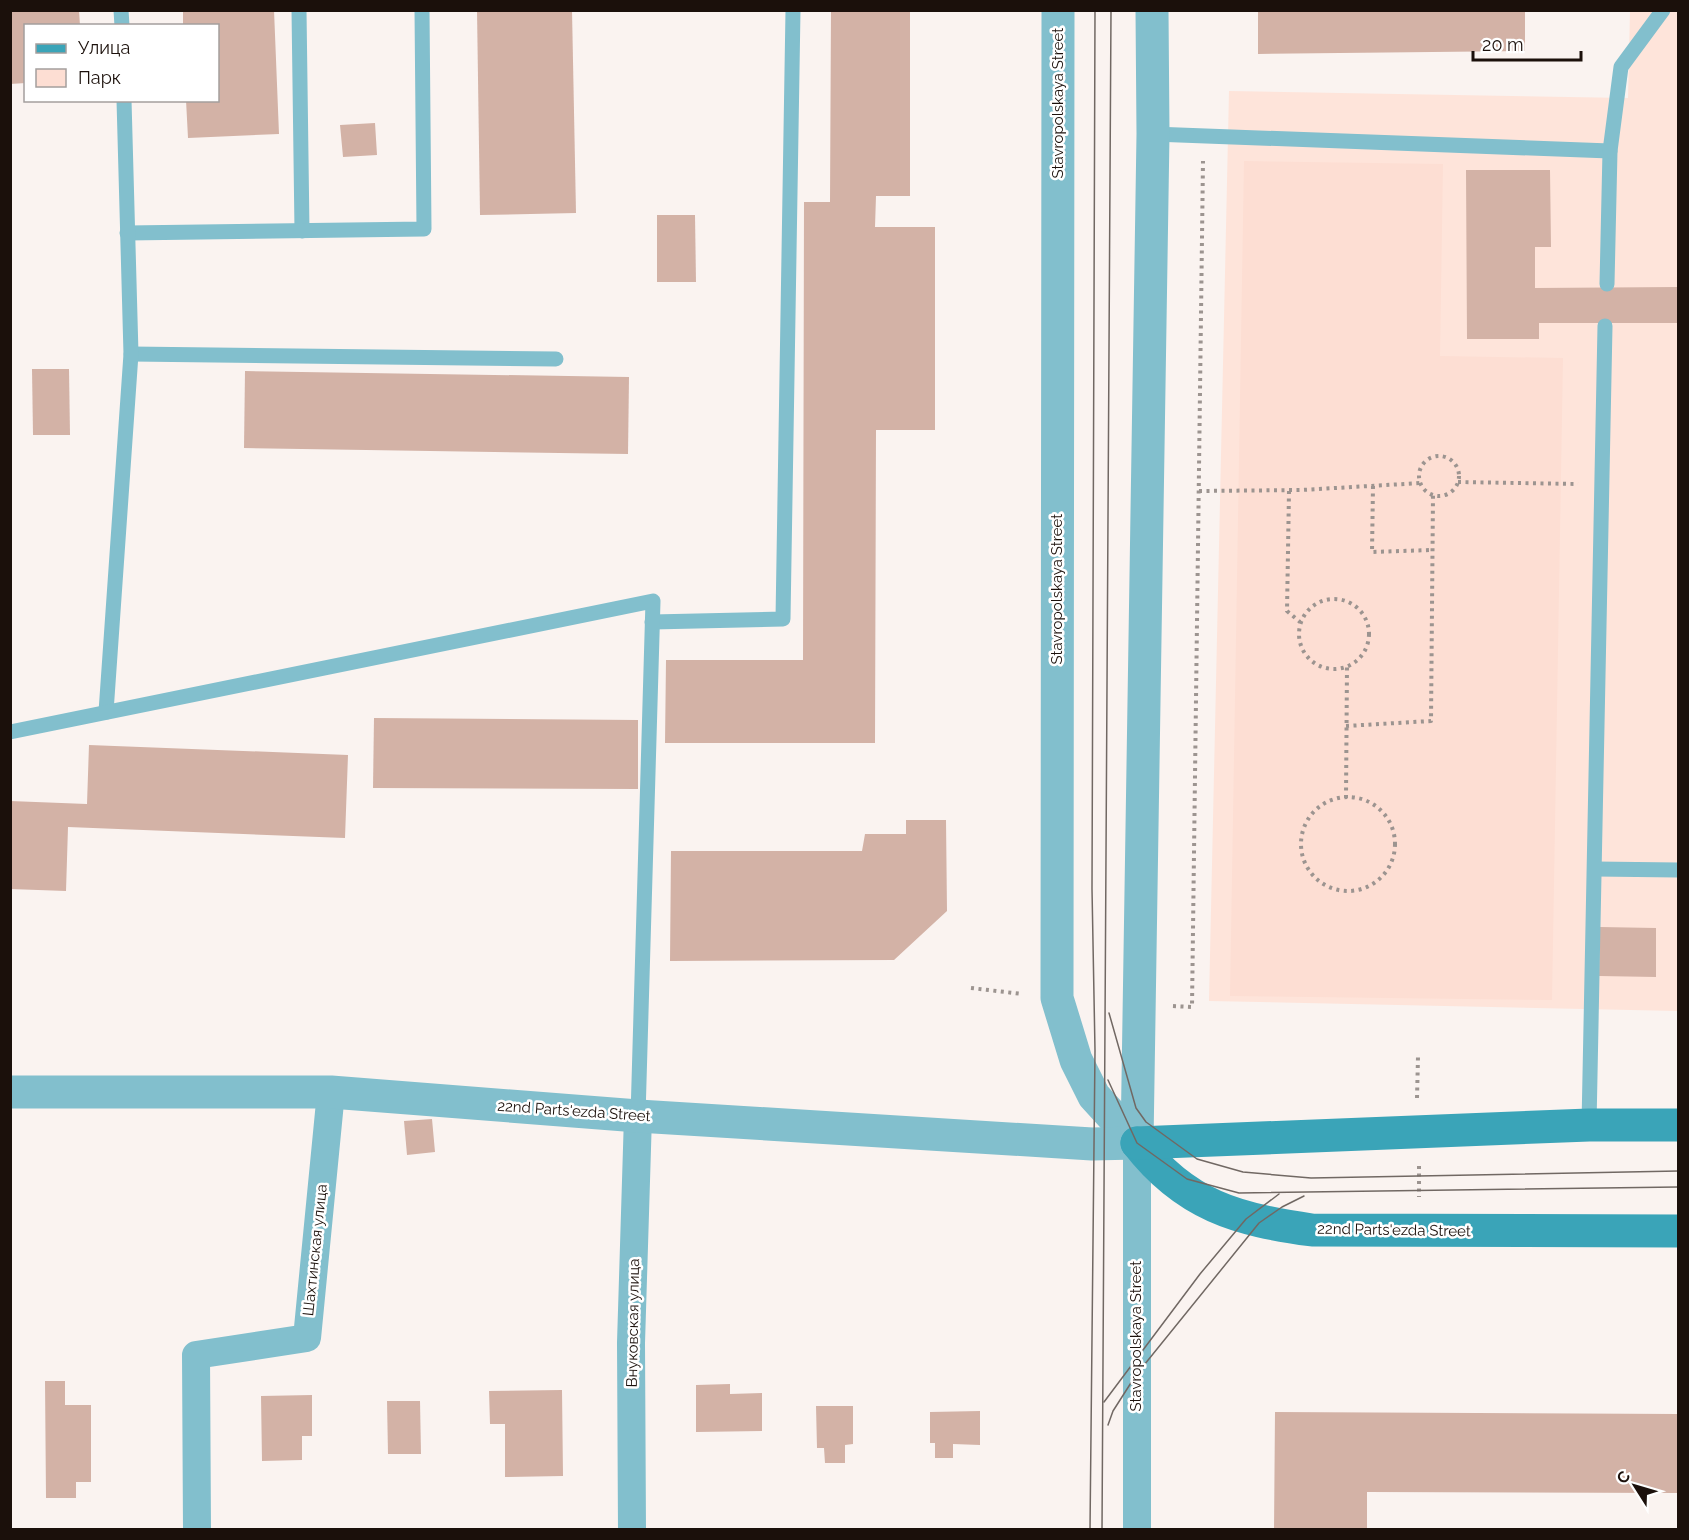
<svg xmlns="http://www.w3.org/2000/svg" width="1689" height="1540" font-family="Raleway,sans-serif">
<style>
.built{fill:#fee4da}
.green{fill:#fdded3}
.building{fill:#d3b2a6}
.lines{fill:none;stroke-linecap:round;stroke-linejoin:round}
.path{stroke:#9c9490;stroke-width:4;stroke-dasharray:3 4.5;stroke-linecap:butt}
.service{stroke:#82bfcd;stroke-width:15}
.minor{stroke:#82bfcd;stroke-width:28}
.tertiary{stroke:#82bfcd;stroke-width:33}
.secondary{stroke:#3aa4b8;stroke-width:33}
.tram{stroke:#716863;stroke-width:1.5}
.labels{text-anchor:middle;stroke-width:5;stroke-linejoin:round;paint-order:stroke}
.street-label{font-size:15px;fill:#1b100b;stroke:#fff}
</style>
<rect width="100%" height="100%" fill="#faf3f0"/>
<polygon class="built" points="1630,11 1678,11 1678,1011 1209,1001 1229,91 1628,98"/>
<polygon class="green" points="1244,161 1443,164 1440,356 1563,358 1552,1000 1230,996"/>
<g class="building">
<polygon points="10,10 79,10 80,26 26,26 26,83 10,84"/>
<polygon points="183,10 274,10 279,134 188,138 186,100 218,100 218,26 183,26"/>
<polygon points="477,10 572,10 576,213 480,215"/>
<polygon points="831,10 910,10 910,196 876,196 875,227 935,227 935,430 876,430 875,743 665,743 666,660 803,660 804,202 830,202"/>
<polygon points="1258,10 1525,10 1525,51 1258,54"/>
<polygon points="375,123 377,155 343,157 340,125"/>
<polygon points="1466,170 1550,170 1551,247 1535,247 1535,288 1678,287 1678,323 1539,323 1539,339 1467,339"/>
<polygon points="657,215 695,215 696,282 657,282"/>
<polygon points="32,369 69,369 70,435 33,435"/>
<polygon points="245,371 629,377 628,454 244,448"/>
<polygon points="374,718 638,720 638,789 373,788"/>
<polygon points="89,745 348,755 345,838 68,827 66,891 10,889 10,801 87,804"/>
<polygon points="906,820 946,820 947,911 894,960 670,961 671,851 862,851 865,834 906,834"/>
<polygon points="1600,927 1656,928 1656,977 1599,976"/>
<polygon points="432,1119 435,1152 407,1155 404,1121"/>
<polygon points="45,1381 65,1381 65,1405 91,1405 91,1482 76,1482 76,1498 46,1498"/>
<polygon points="730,1384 730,1394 762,1393 762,1431 696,1432 696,1385"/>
<polygon points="562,1390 563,1476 505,1477 505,1424 490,1424 489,1391"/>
<polygon points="312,1395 312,1436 302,1436 302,1460 262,1461 261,1396"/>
<polygon points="387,1401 420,1401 421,1454 388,1454"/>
<polygon points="816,1406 853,1406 853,1444 845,1445 845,1463 825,1463 824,1448 817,1448"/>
<polygon points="980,1411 980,1445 953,1444 953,1458 935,1458 935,1443 930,1443 930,1412"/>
<polygon points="1275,1412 1678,1414 1678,1493 1367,1492 1367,1530 1274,1530"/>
</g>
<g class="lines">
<g class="path">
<circle cx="1439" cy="476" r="20"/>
<polyline points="1458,482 1578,484"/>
<polyline points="1373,486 1372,552 1432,550"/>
<polyline points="1199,491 1301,490 1421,483"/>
<polyline points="1289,491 1287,611 1300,622"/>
<circle cx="1334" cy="634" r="35"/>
<polyline points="1346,726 1431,721 1433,495"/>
<circle cx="1348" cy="844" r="47"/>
<polyline points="1346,798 1347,666"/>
<polyline points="971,988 1022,994"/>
<polyline points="1173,1006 1192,1007 1203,161"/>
<polyline points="1417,1098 1418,1057"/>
<polyline points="1419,1166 1419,1197"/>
</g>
<g class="service">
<polyline points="121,10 122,26"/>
<polyline points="299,10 302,231"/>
<polyline points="1153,134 1610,151 1607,284"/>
<polyline points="1610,151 1621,67 1663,10"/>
<polyline points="127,233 424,229 422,10"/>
<polyline points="131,354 556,359"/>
<polyline points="652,622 783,619 793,10"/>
<polyline points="106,712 131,354 124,100"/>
<polyline points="10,732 653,601 638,1116"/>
<polyline points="1595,869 1678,870"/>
<polyline points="1589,1125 1605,326"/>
</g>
<g class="minor">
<polyline points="1137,1143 1137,1530"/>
<polyline points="197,1530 196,1355 307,1338 331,1092"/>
<polyline points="632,1530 631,1343 638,1116"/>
</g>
<g class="tertiary">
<polyline points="1058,10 1057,998 1076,1060 1094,1096 1137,1143"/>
<polyline points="10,1092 331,1092 638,1116 1092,1144 1137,1143"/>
<polyline points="1137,1143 1153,134 1152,10"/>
</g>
<g class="secondary">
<path d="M1137,1143C1185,1205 1237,1220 1312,1230L1678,1231"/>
<polyline points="1137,1143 1589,1125 1678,1125"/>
</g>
<g class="tram">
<polyline points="1109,1013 1136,1108 1146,1122 1197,1159 1243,1172 1311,1178 1678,1171"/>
<polyline points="1108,1080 1137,1143 1187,1179 1239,1193 1678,1187"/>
<polyline points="1104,1402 1200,1274 1246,1219 1279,1194"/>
<polyline points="1108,1425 1113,1411 1136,1375 1259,1223 1282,1207 1304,1196"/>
<polyline points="1090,1530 1095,1050 1092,889 1095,10"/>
<polyline points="1102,1530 1111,10"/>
</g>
</g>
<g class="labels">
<g class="street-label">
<text transform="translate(1058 103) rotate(-90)" y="5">Stavropolskaya Street</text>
<text transform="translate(1057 589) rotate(-90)" y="5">Stavropolskaya Street</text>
<text transform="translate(574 1111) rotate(4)" y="5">22nd Parts'ezda Street</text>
<text transform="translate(1394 1230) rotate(1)" y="5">22nd Parts'ezda Street</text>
<text transform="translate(315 1250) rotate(-84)" y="5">Шахтинская улица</text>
<text transform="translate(633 1323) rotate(-89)" y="5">Внуковская улица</text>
<text transform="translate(1136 1336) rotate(-90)" y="5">Stavropolskaya Street</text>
</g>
</g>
<rect width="1689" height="1540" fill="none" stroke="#1b100b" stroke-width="24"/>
<rect x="24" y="24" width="195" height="78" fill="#ffffff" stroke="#a49f9d" stroke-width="1.5"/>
<rect x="36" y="44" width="30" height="9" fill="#3aa4b8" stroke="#a49f9d" stroke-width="1.5"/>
<text x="78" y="54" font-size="18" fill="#1b100b">Улица</text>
<rect x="36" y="69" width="30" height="18" fill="#fdded3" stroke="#a49f9d" stroke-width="1.5"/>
<text x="78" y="84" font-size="18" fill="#1b100b">Парк</text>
<g transform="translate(1635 1486) rotate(307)" stroke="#ffffff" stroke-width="4.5" paint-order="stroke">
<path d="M0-4.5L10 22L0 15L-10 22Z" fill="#1b100b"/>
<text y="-9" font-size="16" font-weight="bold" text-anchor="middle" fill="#1b100b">С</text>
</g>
<path d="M1473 51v9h108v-9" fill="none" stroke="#1b100b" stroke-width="3"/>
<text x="1482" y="51" font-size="18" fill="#1b100b" stroke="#ffffff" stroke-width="4.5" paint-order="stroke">20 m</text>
</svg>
